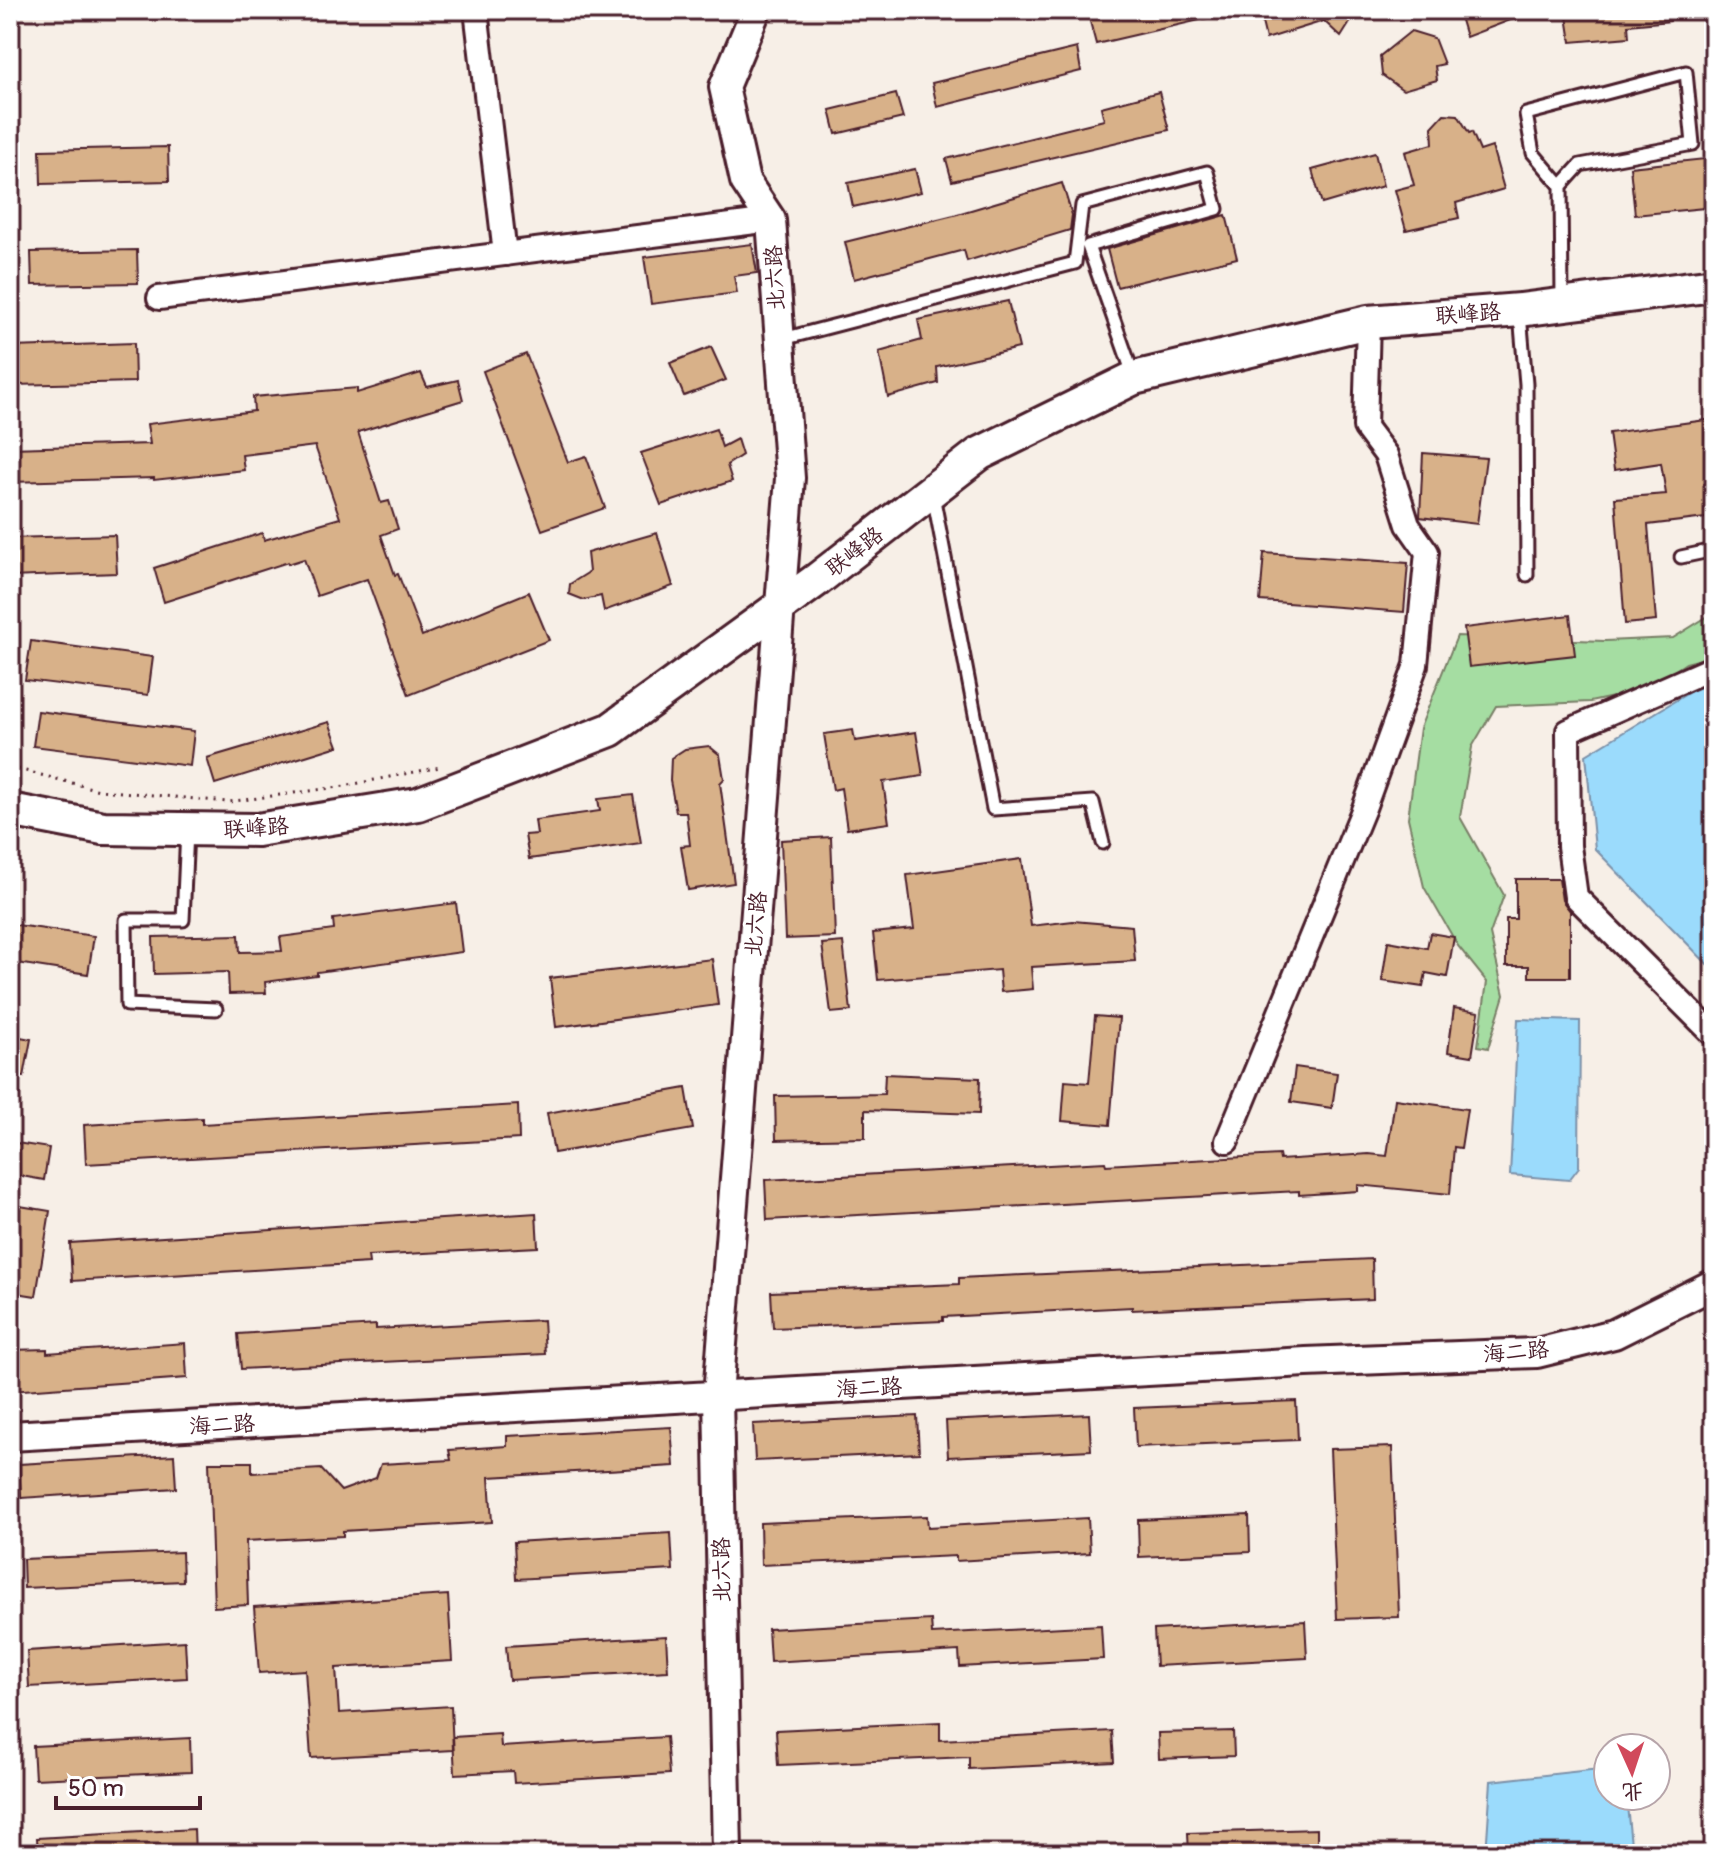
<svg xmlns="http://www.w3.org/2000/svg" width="1724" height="1864" font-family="Pangolin,'LXGW WenKai TC',sans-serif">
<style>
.green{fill:#a5dda2;stroke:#787e66;stroke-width:2}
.water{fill:#9bdbfc;stroke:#7b90a8;stroke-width:2}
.building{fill:#d8b189;stroke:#4a1f2b;stroke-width:2}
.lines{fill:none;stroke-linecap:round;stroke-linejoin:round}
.service-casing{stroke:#4a1f2b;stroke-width:17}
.minor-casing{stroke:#4a1f2b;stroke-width:28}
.tertiary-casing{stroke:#4a1f2b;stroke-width:34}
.secondary-casing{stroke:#4a1f2b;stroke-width:38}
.path{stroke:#4a1f2b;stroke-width:3;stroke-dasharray:2 6;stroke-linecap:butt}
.service{stroke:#fff;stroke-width:11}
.minor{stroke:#fff;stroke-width:22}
.tertiary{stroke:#fff;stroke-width:28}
.secondary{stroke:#fff;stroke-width:32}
.labels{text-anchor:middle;stroke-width:6;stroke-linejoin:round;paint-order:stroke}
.street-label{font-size:22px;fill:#4a1f2b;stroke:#fff}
</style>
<rect width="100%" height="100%" fill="#f7efe7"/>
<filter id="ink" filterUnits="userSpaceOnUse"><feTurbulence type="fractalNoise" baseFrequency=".0125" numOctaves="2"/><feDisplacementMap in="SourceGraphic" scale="16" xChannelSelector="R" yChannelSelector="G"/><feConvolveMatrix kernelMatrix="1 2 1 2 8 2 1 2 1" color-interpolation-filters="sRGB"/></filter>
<g filter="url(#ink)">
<polygon class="green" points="1710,615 1714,625 1714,656 1686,663 1646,690 1590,702 1496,706 1472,747 1460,817 1504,895 1490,934 1504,995 1488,1048 1478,1046 1487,982 1458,946 1424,887 1408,818 1420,728 1457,636 1605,641 1673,638"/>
<g class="water">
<polygon points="1711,679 1714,679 1714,971 1595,849 1586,755"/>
<polygon points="1518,1019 1580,1021 1579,1167 1569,1180 1510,1175"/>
<polygon points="1608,1768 1608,1796 1626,1796 1632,1854 1486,1854 1491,1781"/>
</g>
<g class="building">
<polygon points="1107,10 1216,10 1217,16 1096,44 1088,14"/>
<polygon points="1272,10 1358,10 1341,37 1324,21 1266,39 1261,18"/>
<polygon points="1458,10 1534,10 1534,11 1466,37"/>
<polygon points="1566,10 1669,10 1670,21 1628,25 1629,37 1571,42"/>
<polygon points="1411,31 1434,38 1444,64 1435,66 1437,80 1403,90 1382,75 1380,56"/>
<polygon points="1077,48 1081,71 937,107 932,83"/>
<polygon points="1159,92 1169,130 952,181 946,159 1104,120 1101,107"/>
<polygon points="896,94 903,118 836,134 830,110"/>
<polygon points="1444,114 1458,115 1469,133 1472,132 1480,151 1492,147 1504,189 1456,203 1459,218 1406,230 1395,190 1414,185 1405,152 1433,144 1432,127"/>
<polygon points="168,147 169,181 41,184 40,150"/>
<polygon points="1375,153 1383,186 1322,204 1312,170"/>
<polygon points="1714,158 1714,207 1635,215 1630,167"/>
<polygon points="915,169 921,192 853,207 848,183"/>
<polygon points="1062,183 1072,215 1070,230 967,261 964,250 854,279 845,242 954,215"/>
<polygon points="1226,215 1237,258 1117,287 1107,249"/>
<polygon points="752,244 757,273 734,276 737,293 651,304 644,257"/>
<polygon points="137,250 138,283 32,285 31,252"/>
<polygon points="1008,301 1019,348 937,367 938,383 888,397 879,352 922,340 918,320"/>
<polygon points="134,343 135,382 13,385 12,347"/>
<polygon points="711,347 726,380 684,396 670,363"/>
<polygon points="526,354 568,462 586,456 605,508 542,530 483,371"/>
<polygon points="421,373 427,387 458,380 463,400 358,432 381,503 389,501 398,529 381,535 395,575 398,574 422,636 529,592 549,640 409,695 367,579 317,596 304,559 288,564 288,562 164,602 154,568 262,533 264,540 340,518 315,446 242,455 244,470 154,480 154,478 10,482 10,448 150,444 147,424 254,411 253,397 357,388 357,393"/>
<polygon points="1714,419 1714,517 1648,525 1656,621 1625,624 1615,498 1666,494 1661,463 1614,470 1609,433"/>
<polygon points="716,429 722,447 737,439 742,455 727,465 732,481 661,505 641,453"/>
<polygon points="1423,453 1486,458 1477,524 1420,517"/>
<polygon points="657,533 673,586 604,611 601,596 584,600 569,594 570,584 589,572 587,553"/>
<polygon points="115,535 117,573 10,577 10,538"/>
<polygon points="1264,553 1408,563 1404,612 1260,601"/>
<polygon points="1570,615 1575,655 1469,667 1464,628"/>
<polygon points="31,641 153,657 148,695 25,680"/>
<polygon points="38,711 194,731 190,766 33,746"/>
<polygon points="329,722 338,746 215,784 207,758"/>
<polygon points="853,730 855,741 916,732 923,776 883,782 889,823 847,829 841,788 833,790 824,734"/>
<polygon points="709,746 720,755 724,779 720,783 734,883 688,890 681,846 690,845 686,812 676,812 670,781 671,758 685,749"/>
<polygon points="633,795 641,843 529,859 525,835 537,834 535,820 600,811 598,799"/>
<polygon points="831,837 835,937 785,939 781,840"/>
<polygon points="1022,859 1031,926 1073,921 1132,926 1135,961 1031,967 1033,989 1001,992 999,970 878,980 873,933 914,929 907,875"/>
<polygon points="1516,879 1559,879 1562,900 1570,911 1570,977 1529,977 1529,966 1506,966 1506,919 1516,919"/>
<polygon points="456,903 462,952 317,972 317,975 265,982 266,993 229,994 228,972 154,974 153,937 239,935 240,952 282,951 280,937 334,930 333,919"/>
<polygon points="10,924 94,936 88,974 10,962"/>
<polygon points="1430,933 1454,937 1447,977 1426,973 1423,987 1382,981 1388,941 1427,948"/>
<polygon points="843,942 851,1011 831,1013 822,944"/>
<polygon points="712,959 718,1005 556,1027 550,978"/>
<polygon points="1454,1008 1479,1012 1472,1056 1448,1052"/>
<polygon points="1095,1016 1119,1018 1110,1125 1062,1121 1065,1081 1089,1083"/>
<polygon points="10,1035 31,1039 24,1077 10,1074"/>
<polygon points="1295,1067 1337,1073 1332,1108 1291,1102"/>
<polygon points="885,1074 980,1078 979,1114 865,1110 865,1138 776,1140 775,1096 884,1094"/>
<polygon points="686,1088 693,1129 554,1153 547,1113"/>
<polygon points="1395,1099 1467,1109 1461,1148 1454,1147 1450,1194 1358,1185 1358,1191 1299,1195 1299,1191 767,1220 765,1180 1105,1162 1106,1165 1279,1155 1280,1160 1369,1154 1387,1156"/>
<polygon points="518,1105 519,1139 86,1164 84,1125 202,1118 202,1124"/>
<polygon points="10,1142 49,1148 44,1180 10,1174"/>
<polygon points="20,1206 50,1211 36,1296 10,1292 10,1267"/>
<polygon points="536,1213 538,1247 368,1256 369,1263 72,1281 70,1243"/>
<polygon points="1372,1259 1373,1299 1132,1310 1132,1307 943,1317 943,1321 773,1328 771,1292 959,1284 959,1278"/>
<polygon points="543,1320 545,1354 241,1369 238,1334 376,1325 376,1329"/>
<polygon points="185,1343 187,1378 10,1391 10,1350 47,1349 47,1353"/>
<polygon points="1296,1401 1298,1440 1136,1447 1134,1408"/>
<polygon points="1089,1414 1091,1450 948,1457 946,1421"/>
<polygon points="917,1416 919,1453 755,1461 753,1424"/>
<polygon points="671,1427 674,1466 489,1477 492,1522 343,1531 343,1536 246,1541 248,1605 214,1607 209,1462 252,1462 252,1473 321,1469 341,1491 376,1478 381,1464 451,1460 449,1450 507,1446 507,1436"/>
<polygon points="1392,1447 1399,1617 1337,1619 1330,1449"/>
<polygon points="174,1455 176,1488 21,1498 19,1464"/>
<polygon points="1249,1515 1250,1552 1139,1557 1138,1520"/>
<polygon points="927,1516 928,1527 1088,1518 1090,1553 956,1561 956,1556 761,1565 760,1523"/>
<polygon points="671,1533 673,1570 516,1579 514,1542"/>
<polygon points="182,1552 183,1581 24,1588 23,1559"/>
<polygon points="448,1595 452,1661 336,1668 339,1713 451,1706 453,1750 311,1758 305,1670 259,1673 254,1607"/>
<polygon points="931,1620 932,1634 1101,1625 1103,1659 960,1667 959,1651 770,1662 768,1629"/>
<polygon points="1305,1621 1307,1658 1156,1666 1154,1630"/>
<polygon points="666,1636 668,1671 509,1680 506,1646"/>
<polygon points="185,1641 187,1678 29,1687 27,1651"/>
<polygon points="940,1722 940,1740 1112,1731 1114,1762 969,1769 969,1757 778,1765 776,1730"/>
<polygon points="1233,1731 1234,1756 1159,1759 1158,1733"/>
<polygon points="500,1734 501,1747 666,1737 669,1774 514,1783 513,1771 455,1774 453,1737"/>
<polygon points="190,1738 191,1772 35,1779 33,1746"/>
<polygon points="194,1829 195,1854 38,1854 37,1838"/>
<polygon points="1317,1829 1317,1854 1189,1854 1188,1833"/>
</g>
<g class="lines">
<g class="service-casing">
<g id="service">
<polyline points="1561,186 1580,165 1693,144 1686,72 1526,114 1533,153 1561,186 1562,300"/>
<polyline points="1520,314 1526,384 1527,575"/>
<polyline points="779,340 1075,263 1082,205 1207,172 1217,209 1088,246 1134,377"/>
<polyline points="933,495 993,809 1093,802 1103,843"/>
<polyline points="1681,557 1714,550"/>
<polyline points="187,830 183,920 126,920 127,1005 216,1009"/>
</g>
</g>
<g class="minor-casing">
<g id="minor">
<polyline points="476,10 505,254"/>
<polyline points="159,298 771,220"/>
<polyline points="1714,667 1568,731 1569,846 1576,897 1714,1035"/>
<polyline points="1227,1141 1364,808 1416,665 1427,552 1408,525 1386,455 1365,427 1368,322"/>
</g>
</g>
<g class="tertiary-casing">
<g id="tertiary">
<polyline points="10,1436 1306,1362 1537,1353 1614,1334 1714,1284"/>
<polyline points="727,1854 718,1395 790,478 771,220 745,181 724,87 756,10"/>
</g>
</g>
<g class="secondary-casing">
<polyline id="secondary" points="10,810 103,828 257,830 418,804 610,730 818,579 979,454 1134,378 1368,322 1520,310 1714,285"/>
</g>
<polyline class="path" points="10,767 99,790 228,802 339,787 440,767"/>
<use href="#service" class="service"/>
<use href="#minor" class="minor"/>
<use href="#tertiary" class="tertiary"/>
<use href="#secondary" class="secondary"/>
</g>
</g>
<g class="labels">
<g class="street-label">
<text transform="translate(774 278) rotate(-93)" y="8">北六路</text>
<text transform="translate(1468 313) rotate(-4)" y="8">联峰路</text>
<text transform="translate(854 551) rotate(-38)" y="8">联峰路</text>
<text transform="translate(256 827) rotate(-4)" y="8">联峰路</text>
<text transform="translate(755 924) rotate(-85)" y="8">北六路</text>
<text transform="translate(1516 1351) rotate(-5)" y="8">海二路</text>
<text transform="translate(869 1387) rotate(-3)" y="8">海二路</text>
<text transform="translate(222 1424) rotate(-3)" y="8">海二路</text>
<text transform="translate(721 1570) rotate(-91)" y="8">北六路</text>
</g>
</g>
<rect width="1724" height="1864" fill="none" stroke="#fff" stroke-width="40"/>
<rect x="20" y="20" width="1684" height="1824" fill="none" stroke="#4a1f2b" stroke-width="3" filter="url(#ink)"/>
<g transform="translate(1632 1772) rotate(177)"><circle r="38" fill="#ffffff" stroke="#b7a5aa" stroke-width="2"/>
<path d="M0-6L14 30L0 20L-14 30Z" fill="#d1495b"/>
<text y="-12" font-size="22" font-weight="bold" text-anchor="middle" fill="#4a1f2b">北</text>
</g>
<path d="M56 1796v12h144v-12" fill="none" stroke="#4a1f2b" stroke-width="4"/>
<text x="68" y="1796" font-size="24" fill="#4a1f2b" stroke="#ffffff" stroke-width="6" paint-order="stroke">50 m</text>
</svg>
